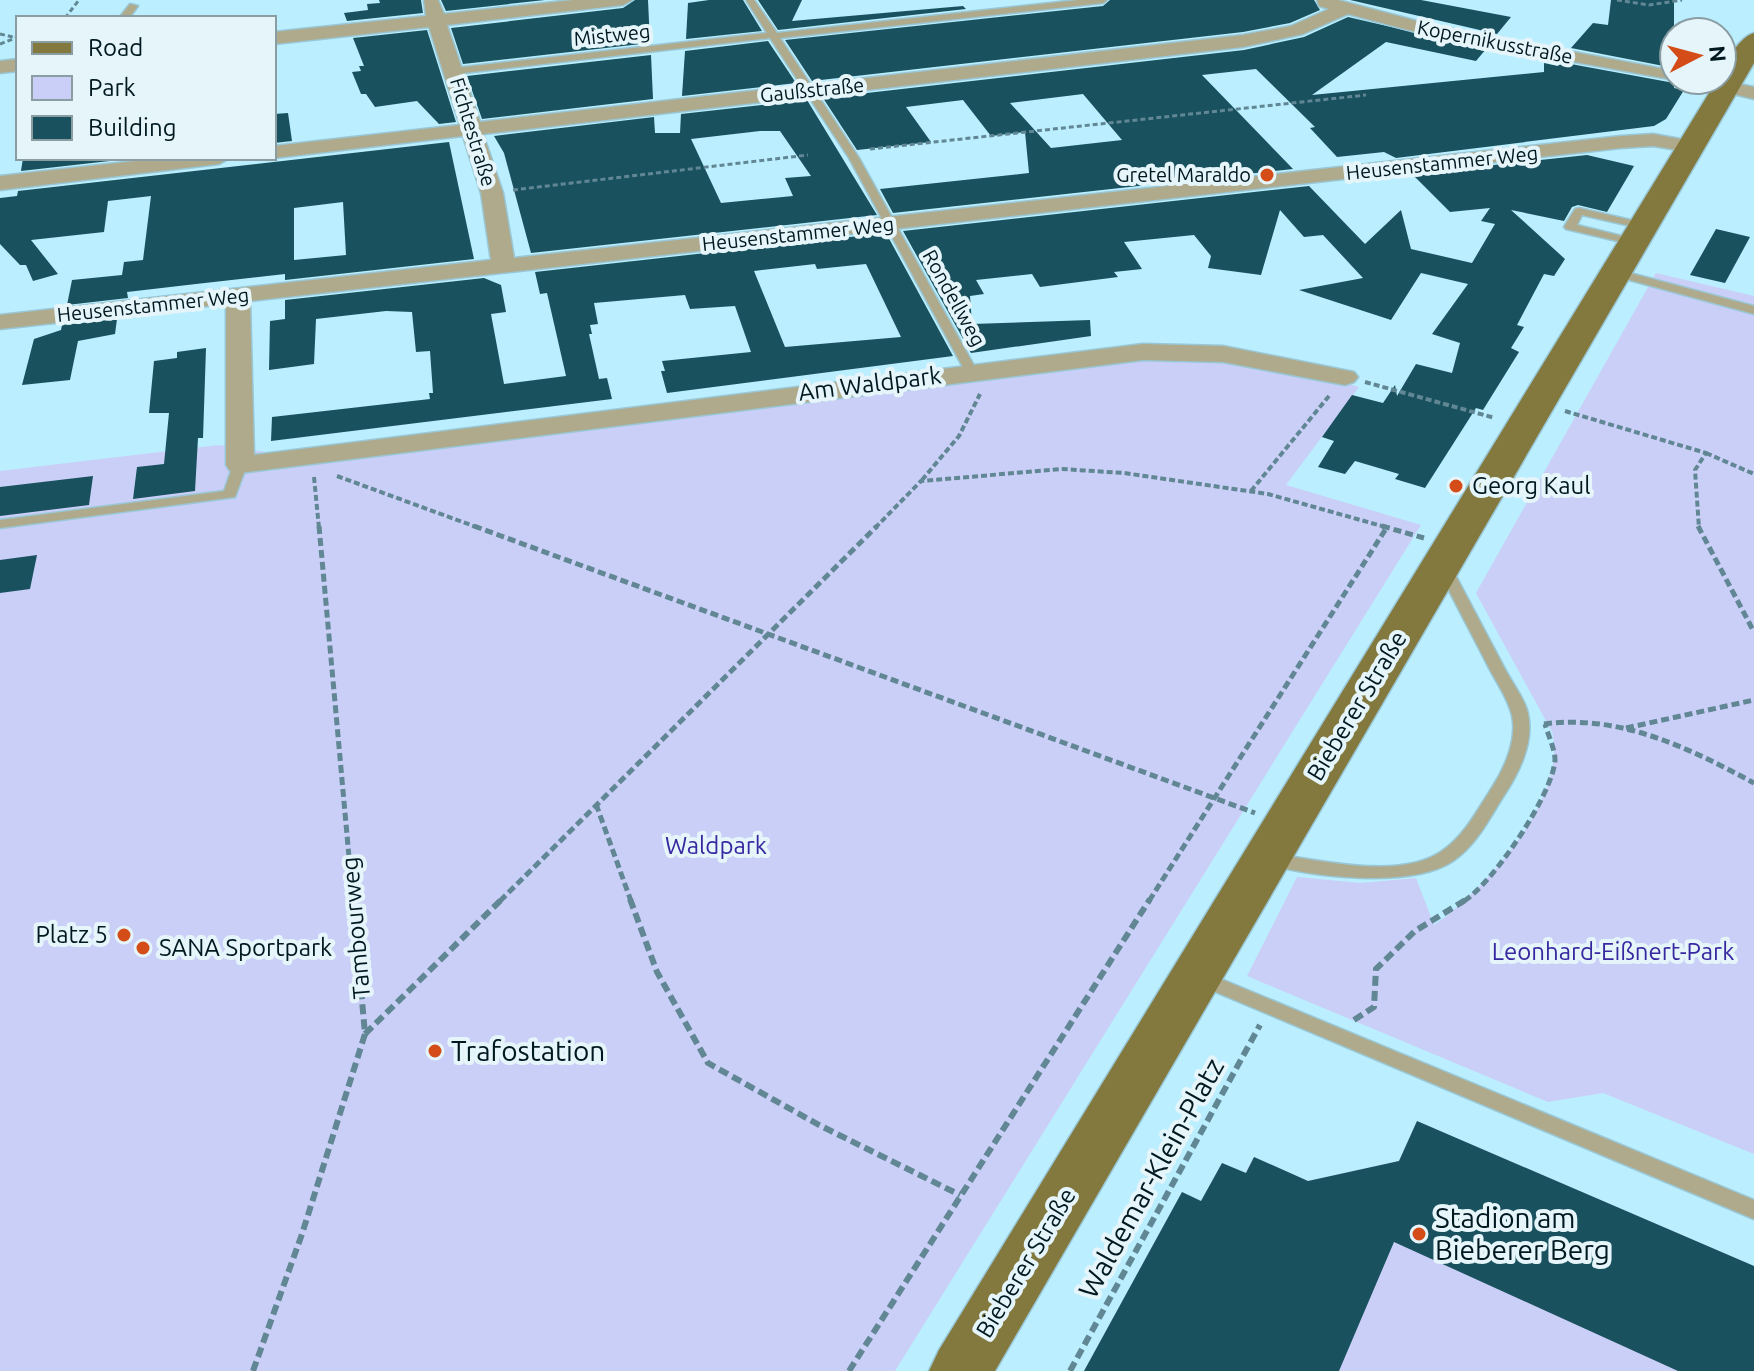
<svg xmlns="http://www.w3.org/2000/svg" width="1754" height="1371" font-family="Ubuntu,sans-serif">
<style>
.green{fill:#cacff7}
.building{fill:#1a515f;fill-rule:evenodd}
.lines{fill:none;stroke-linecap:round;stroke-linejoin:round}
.service-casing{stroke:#99c7d6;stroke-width:3}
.minor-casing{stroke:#99c7d6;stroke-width:3}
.primary-casing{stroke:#99c7d6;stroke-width:3}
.path-far3{stroke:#618794;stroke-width:3;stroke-dasharray:5 3;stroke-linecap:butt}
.path-far2{stroke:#618794;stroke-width:4;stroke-dasharray:6 3;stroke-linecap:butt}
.path-far1{stroke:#618794;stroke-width:5;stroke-dasharray:8 4;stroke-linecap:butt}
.path{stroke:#618794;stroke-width:6;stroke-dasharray:10 5;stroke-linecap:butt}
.service{fill:#afaa8b;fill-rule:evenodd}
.minor{fill:#afaa8b;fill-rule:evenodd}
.primary{fill:#83783d;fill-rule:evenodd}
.poi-dot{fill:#d44d18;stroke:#e5f5fa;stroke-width:3}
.labels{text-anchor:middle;stroke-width:8;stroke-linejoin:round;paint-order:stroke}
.far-street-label{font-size:20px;fill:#001820;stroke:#e5f5fa}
.far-poi-label{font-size:20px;fill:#001820;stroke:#e5f5fa;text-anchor:end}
.street-label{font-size:24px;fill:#001820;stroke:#e5f5fa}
.poi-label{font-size:24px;fill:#001820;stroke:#e5f5fa;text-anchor:start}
.park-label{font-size:24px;fill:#3728a0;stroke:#e5f5fa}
.near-poi-label{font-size:28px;fill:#001820;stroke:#e5f5fa;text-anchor:start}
.near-street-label{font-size:28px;fill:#001820;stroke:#e5f5fa}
</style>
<rect width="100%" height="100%" fill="#bbeefe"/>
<g class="green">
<path d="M1656,273L1754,296V1154L1603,1093L1548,1102L1247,976L1297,877L1361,883L1416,878L1434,925C1484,892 1569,796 1552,732L1476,593Z"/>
<polygon points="1216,358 1294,369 1359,387 1286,485 1421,525 895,1371 0,1371 0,471 219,445 266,452 271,471 291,464 1128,360"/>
<polygon points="1417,1121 1754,1266 1754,1371 1084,1371 1182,1192 1201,1201 1222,1163 1245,1173 1254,1157 1308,1181 1399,1161"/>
</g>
<g class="building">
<polygon points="379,0 421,0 423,13 347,21 344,13 368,10 367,4 380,3"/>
<polygon points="441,0 545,0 446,11"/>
<polygon points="635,0 648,0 650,43 463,64 451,28 623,8"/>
<polygon points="709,0 743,0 762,31 686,39 688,3"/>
<polygon points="758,0 802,0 792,21 963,6 966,9 778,30"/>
<polygon points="1110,0 1314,0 1320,10 1290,23 1243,32 812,81 785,40 1103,6"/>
<polygon points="1350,0 1421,0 1511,17 1497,34"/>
<polygon points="1611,0 1674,0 1674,68 1571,48 1593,23 1608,25"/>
<path d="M1348,17L1486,49L1476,61L1386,42L1312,95L1544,72V63L1558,66L1560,62L1674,83V88L1684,90L1666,119L1654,126L1396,158L1384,152L1337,157L1310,128L1315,127L1256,69L1202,75L1293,169L893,213L880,189L1029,173L1025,132L991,136L963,100L906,107L931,142L857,150L823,98L1244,50L1304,37ZM1083,94L1122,140L1051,148L1010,103Z"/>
<polygon points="427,30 456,122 439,124 417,101 375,107 366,94 361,94 352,72 361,71 359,66 364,66 353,38"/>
<polygon points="768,41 796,83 682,96 685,51"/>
<polygon points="651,55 653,99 482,119 467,76"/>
<path d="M807,100L877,215L531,253L504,153L494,136L654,117L655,133H680L681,114ZM760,131H780L811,176L785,178L793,196L721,203L691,139Z"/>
<polygon points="288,113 292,141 274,143 274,114"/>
<path d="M449,142L474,259L285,280V274L196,284L127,292L128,298L67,305L72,280L122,275L124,262L143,260L151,196L108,201L104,232L31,240L58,274L33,281L26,265H20L0,244V198L17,196L18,191ZM343,202L346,255L294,260V208Z"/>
<polygon points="1587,155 1634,166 1607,212 1578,205 1572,207 1564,221 1511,210 1565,259 1554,276 1544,274 1517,325 1524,327 1511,348 1519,352 1483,410 1476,408 1425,488 1395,479 1399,474 1355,461 1345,474 1318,467 1334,441 1322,437 1352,395 1383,403 1395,385 1397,396 1416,364 1452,373 1460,343 1432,334 1468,284 1421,273 1391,320 1299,290 1363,278 1323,235 1304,237 1280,210 1261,275 1208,268 1211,256 1194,235 1124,242 1142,269 1114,272 1118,277 1040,287 1032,274 976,280 984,294 970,296 972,324 1090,320 1091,336 971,353 903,231 1309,186 1365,244 1401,210 1411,249 1472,263 1495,224 1481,221 1490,208 1450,212 1412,174"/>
<polygon points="23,158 136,158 21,171"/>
<polygon points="1716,229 1750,237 1725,283 1690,275"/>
<path d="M886,233L953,356L667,393L661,371H665L662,361L751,352L735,306L690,309L685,295L594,303L598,324L590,325L592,334H589L599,379L607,378L612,399L271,441L272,417L430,399L429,393H433L430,351L416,352L412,312L386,311L316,319L314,364L269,370L270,321L285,319V300L484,278L501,285L506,312L491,314L504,384L566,376L547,293L540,294L535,272ZM815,264L817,269L866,264L901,337L785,347L754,271Z"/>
<polygon points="117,319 115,334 78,341 70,380 22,385 34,339 61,330 62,325"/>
<polygon points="206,348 203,438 198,438 195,491 133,499 137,467 164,464 169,413 149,413 154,361 177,358 177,352"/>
<polygon points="93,476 89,505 0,516 0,487"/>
<polygon points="37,555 30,589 0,593 0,560"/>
<polygon points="1417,1121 1754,1266 1754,1371 1678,1371 1394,1242 1339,1371 1084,1371 1182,1192 1201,1201 1222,1163 1246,1173 1254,1157 1308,1181 1399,1161"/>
</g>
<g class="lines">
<g class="service-casing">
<g id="service">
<polygon points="746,0 754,0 777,33 1078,0 1107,0 1103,3 780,38 859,158 977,371 976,374 966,374 965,371 849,158 770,38 455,74 450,71 455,68 767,33"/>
<polygon points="130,4 138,6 129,18 119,18"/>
<polygon points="1579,208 1648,224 1650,226 1644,229 1582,215 1577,225 1638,240 1640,242 1634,245 1566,229 1564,227 1575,209"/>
<polygon points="1615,269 1754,306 1754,314 1611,275 1609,273"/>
<polygon points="240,461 247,465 235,497 0,528 0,520 224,491 233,465"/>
<path d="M1442,559L1449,563C1468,599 1487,635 1506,671C1513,684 1525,699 1528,714C1534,742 1520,771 1505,794C1490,817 1477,845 1453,861C1412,889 1309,877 1263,863L1260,859L1263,855L1269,853C1316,859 1400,881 1442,851C1464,836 1477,811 1491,789C1505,768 1520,735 1510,709C1505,694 1495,680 1488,666C1470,631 1452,597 1435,563Z"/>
<polygon points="1199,970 1754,1200 1754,1219 1192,982 1190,977 1192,972"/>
</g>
</g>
<g class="minor-casing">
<g id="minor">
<polygon points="424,0 438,0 444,14 573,0 632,0 623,5 447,25 480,122 1243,35 1291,26 1329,9 1319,6 1317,0 1338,0 1432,25 1674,71 1674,80 1719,80 1754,87 1754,99 1680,81 1431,36 1348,14 1303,34 1243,47 483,134 503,193 514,258 1621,136 1653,134 1697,142 1700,146 1690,152 1653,146 1621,148 250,301 254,455 1143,344 1223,346 1354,372 1358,377 1354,382 1345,385 1223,362 1143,360 240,473 230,471 226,465 226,304 0,329 0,315 491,260 481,193 463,136 274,158 273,158 274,146 460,125 429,27 274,44 274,32 426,16"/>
<polygon points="18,59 18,71 0,73 0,61"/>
<polygon points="163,158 230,158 219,164 0,190 0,176"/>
</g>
</g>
<g class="primary-casing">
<path id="primary" d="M1754,33V63L995,1371H929L939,1350L1717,80H1722C1722,65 1739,37 1754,33Z"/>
</g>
<g class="path-far3">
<polyline points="1617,0 1649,5 1682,0"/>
<polyline points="65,18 79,0"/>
<polyline points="0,34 13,37"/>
<polyline points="0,44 18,37"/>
<polyline points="870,149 1366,95"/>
<polyline points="513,190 808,155"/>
</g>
<g class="path-far2">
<polyline points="1365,382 1495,418"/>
<polyline points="1565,411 1706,453 1695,470 1699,528"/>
<polyline points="1706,453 1754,474"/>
<polyline points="337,476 479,528"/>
<polyline points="314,477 319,528"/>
<polyline points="922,480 959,436 980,394"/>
<polyline points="1251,491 1329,396"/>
<polyline points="875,528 921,481 1062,469 1124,473 1268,494 1389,528"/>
</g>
<g class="path-far1">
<polyline points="319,526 353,901"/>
<polyline points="474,526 1255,813"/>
<polyline points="1382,526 1424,538"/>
<polyline points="1698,526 1754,632"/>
<path d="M1544,724C1620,714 1689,748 1754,783"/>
<polyline points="1626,728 1754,700"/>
<polyline points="596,804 631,901"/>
<polyline points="500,901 877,526"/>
<polyline points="1149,901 1387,527"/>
<path d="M1464,901C1493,883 1553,794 1555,760C1555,749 1548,735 1545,724"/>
</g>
<g class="path">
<polyline points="630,899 657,972 708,1063 819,1125 960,1195"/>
<polyline points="1354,1020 1374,1007 1376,969 1415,931 1467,899"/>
<polyline points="365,1034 502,899"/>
<polyline points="253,1371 302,1234 365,1034 353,899"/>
<polyline points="849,1371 1150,899"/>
<polyline points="1070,1371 1260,1025"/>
</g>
<use href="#service" class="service"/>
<use href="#minor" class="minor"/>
<use href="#primary" class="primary"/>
</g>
<g class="poi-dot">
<circle cx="1267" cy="175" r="8"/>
<circle cx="1456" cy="486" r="8"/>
<circle cx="124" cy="935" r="8"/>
<circle cx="143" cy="948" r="8"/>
<circle cx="435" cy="1051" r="8"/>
<circle cx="1419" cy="1234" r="8"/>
</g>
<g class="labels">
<g class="far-street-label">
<text transform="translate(612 35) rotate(-6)" y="7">Mistweg</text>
<text transform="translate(1495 42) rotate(11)" y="7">Kopernikusstraße</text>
<text transform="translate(812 90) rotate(-6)" y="7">Gaußstraße</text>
<text transform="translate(473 132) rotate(73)" y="7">Fichtestraße</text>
<text transform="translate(1442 163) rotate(-6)" y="7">Heusenstammer Weg</text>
<text transform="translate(798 234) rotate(-6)" y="7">Heusenstammer Weg</text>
<text transform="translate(954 298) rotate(61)" y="7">Rondellweg</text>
<text transform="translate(153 305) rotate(-6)" y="7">Heusenstammer Weg</text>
</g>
<g class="far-poi-label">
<text x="1251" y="182">Gretel Maraldo</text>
</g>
<g class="street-label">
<text transform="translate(870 384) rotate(-7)" y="8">Am Waldpark</text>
<text transform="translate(1357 706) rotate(-59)" y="8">Bieberer Straße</text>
<text transform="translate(356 928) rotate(-95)" y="8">Tambourweg</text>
<text transform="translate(1026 1263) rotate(-59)" y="8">Bieberer Straße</text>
</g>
<g class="poi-label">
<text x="1472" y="494">Georg Kaul</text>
<text x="108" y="943" text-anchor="end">Platz 5</text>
<text x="159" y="956">SANA Sportpark</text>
</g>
<g class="park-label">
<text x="716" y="854">Waldpark</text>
<text x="1613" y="960">Leonhard-Eißnert-Park</text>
</g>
<g class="near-poi-label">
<text x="451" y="1061">Trafostation</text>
<text x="1435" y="1228">Stadion am<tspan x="1435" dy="32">Bieberer Berg</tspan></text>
</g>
<g class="near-street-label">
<text transform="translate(1151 1178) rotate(-61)" y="10">Waldemar-Klein-Platz</text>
</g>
</g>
<rect x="16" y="16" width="260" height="144" fill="#e5f5fa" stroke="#899da3" stroke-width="2"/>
<rect x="32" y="42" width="40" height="12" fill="#83783d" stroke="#899da3" stroke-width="2"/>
<text x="88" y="56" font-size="24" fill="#001820">Road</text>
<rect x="32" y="76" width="40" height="24" fill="#cacff7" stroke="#899da3" stroke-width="2"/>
<text x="88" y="96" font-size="24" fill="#001820">Park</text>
<rect x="32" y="116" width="40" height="24" fill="#1a515f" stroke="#899da3" stroke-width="2"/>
<text x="88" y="136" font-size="24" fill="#001820">Building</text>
<g transform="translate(1698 56) rotate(84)"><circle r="38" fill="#e5f5fa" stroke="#899da3" stroke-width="2"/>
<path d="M0-6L14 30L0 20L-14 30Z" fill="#d44d18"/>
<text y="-12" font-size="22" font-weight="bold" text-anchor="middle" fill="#001820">N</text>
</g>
</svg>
